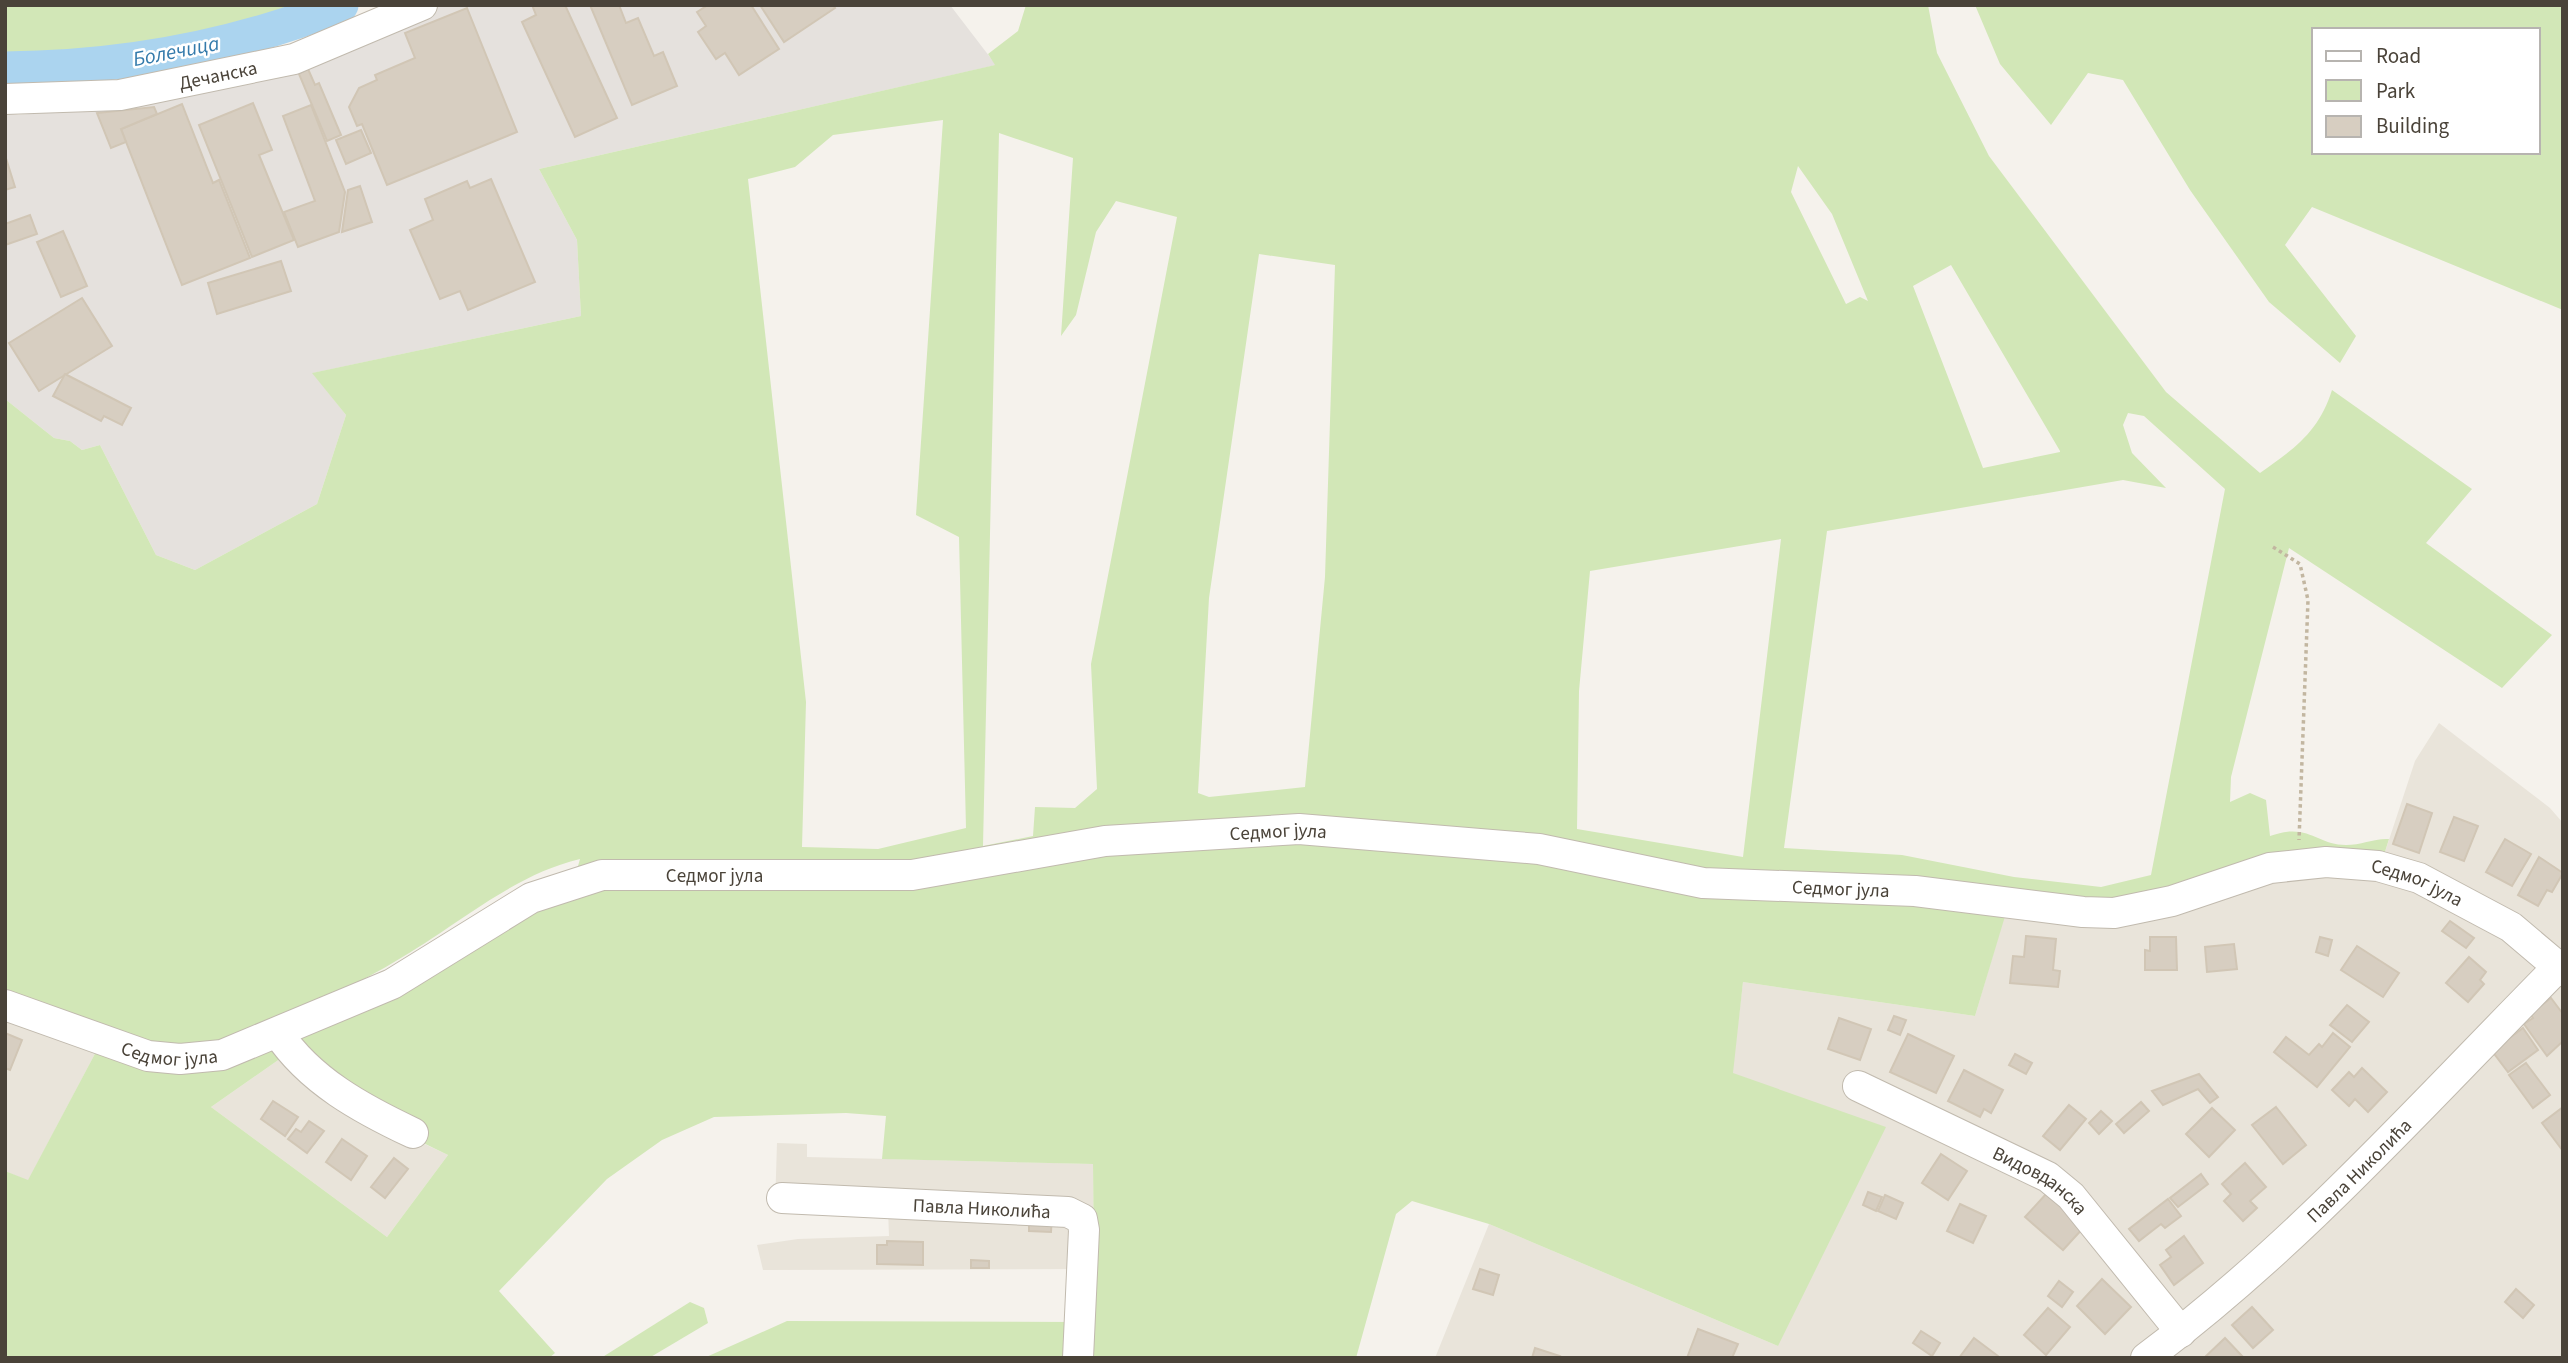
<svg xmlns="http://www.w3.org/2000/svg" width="2568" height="1363" font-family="'Source Sans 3',sans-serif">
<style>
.residential{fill:#e9e4da}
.industrial{fill:#e5e1dd}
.green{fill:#d2e7b7;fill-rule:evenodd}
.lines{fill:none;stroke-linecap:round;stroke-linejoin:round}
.river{stroke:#abd4ef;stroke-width:35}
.building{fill:#d7cec1;stroke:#d1c6b5;stroke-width:2}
.minor-casing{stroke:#c1baae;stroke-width:32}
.path{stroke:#c2b6a0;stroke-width:3.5;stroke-dasharray:3.5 3.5;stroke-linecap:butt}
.minor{stroke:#fff;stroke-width:30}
.labels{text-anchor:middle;stroke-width:5;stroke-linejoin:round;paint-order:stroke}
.street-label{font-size:19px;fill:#4a4339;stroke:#fff}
.water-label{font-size:21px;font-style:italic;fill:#337aab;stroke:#fff}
</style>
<rect width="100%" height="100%" fill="#f5f2ec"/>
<g class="residential">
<polygon points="2439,723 2550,808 2563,823 2563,1358 1435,1358 1489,1224 1778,1346 1732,1073 1743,982 1975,1016 2011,893 2110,903 2383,858 2415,761"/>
<polygon points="5,1016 98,1048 28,1181 5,1171"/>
<polygon points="284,1056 354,1111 448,1155 387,1237 211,1107"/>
<polygon points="777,1143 807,1144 807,1157 1093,1164 1094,1269 763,1270 757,1245 798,1239 889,1236 888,1210 775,1207"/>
</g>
<polygon class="industrial" points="431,5 950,5 996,65 539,169 577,240 581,316 313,373 346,415 317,504 195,570 156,555 100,445 82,450 70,441 54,438 5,399 5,114 19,115 119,104"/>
<g class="green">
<path d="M5,5H291C199,40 103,49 5,53Z"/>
<path d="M1026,5H1928L1937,53L1989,156L2166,392L2260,473C2294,449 2319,432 2332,390L2472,489L2426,543L2552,635L2502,688L2289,548L2231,777L2230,802L2250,793L2266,800L2270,836C2308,822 2317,845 2346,845C2361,845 2375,838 2389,839L2383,858L2110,903L2012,893L1975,1016L1743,982L1733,1073L1886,1127L1778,1346L1489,1224L1412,1201L1396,1214L1356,1358H704L787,1321L1075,1322L1094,1269L1093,1164L882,1159L886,1116L846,1113L714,1117L662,1140L607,1179L499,1291L555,1353L549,1358H5V1171L28,1180L98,1048L277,1045L284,1056L211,1107L387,1237L448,1155L415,1139L290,1042L571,891L580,859C525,872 478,908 431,939C376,976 243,1049 179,1046C129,1043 55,1011 5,995V399L54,438L70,441L82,450L100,445L156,555L195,570L317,504L346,415L312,373L581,316L577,240L539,169L995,65L988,54L1018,31ZM943,120L916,515L959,537L966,828L878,849L802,847L806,702L748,179L795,167L833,135ZM999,133L1073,158L1061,336L1076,315L1096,232L1116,201L1177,217L1091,664L1097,789L1075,808L1035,807L1033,836L983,846ZM1798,166L1832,214L1868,301L1860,297L1846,304L1791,192ZM1259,254L1335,265L1325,577L1305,787L1209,797L1198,793L1209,598ZM1951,265L2060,451V452L1983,468L1913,286ZM2128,413L2144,416L2225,489L2151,875L2101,887L2014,877L1902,855L1784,848L1827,531L2123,480L2166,488L2132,453L2123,425ZM1781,539L1743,857L1577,829L1579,691L1590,571Z"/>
<path d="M1975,5H2563V310L2312,207L2285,245L2356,336L2340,363L2269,302L2190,190L2123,80L2088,73L2051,125L2000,64ZM2314,30H2538V152H2314Z"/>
<polygon points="690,1302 704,1308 708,1323 649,1358 601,1358"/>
</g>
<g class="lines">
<path class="river" d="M5,69C120,68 234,48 341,5"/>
</g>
<g class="building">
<polygon points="532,5 565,5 617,118 575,137 522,22 536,15"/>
<polygon points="590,5 619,5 626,23 638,18 654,56 663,52 677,86 632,105"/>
<polygon points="708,5 751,5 779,49 739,75 725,53 716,59 698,32 706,26 697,12"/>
<polygon points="760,5 833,5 835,8 784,42"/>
<polygon points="467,8 517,132 387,185 362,124 357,126 349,107 359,88 377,80 375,75 415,58 405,33"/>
<polygon points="308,69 315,85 319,83 341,135 327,141 299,74"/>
<polygon points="253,103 272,150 259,155 294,240 252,257 199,125"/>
<polygon points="182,104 213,183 219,180 250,258 182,285 121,129"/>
<polygon points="311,105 345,192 339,232 298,247 284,212 315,201 283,116"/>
<polygon points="154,107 157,114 121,129 126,142 111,148 97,113"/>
<polygon points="361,130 371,153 346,164 336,140"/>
<polygon points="5,155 15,187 5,190"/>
<polygon points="491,179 535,282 468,310 460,291 440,299 410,230 433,220 425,199 467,181 470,188"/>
<polygon points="360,186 372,222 342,232 348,190"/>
<polygon points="30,215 37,234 5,245 5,224"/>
<polygon points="63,231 87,286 61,297 37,242"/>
<polygon points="281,261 291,291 217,314 208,283"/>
<polygon points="82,298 112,346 39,391 9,343"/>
<polygon points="65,374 131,408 122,425 104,416 101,421 53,396"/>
<polygon points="2407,804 2432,813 2419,853 2393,844"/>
<polygon points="2454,817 2478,826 2464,861 2440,852"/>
<polygon points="2505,839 2531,854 2512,886 2486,872"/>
<polygon points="2539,857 2563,873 2552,892 2547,890 2538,906 2518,895"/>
<polygon points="2450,921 2474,938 2466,948 2442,931"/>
<polygon points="2026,936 2056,939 2053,970 2060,971 2058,987 2010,983 2013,956 2024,957"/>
<polygon points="2150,937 2176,937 2177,970 2145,970 2145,950 2150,951"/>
<polygon points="2320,937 2332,940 2328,956 2316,952"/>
<polygon points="2234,944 2237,969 2207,972 2205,947"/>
<polygon points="2357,946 2399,973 2383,997 2341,970"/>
<polygon points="2469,957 2486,972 2480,980 2484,984 2468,1002 2446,983"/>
<polygon points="2551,998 2563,1014 2563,1041 2547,1056 2524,1024 2533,1018 2530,1014"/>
<polygon points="2347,1005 2369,1022 2352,1042 2330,1025"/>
<polygon points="1894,1016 1906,1020 1900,1035 1888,1030"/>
<polygon points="1839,1018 1871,1029 1860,1060 1828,1049"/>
<polygon points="2523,1028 2538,1050 2508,1072 2492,1051"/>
<polygon points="5,1033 22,1040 10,1070 5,1068"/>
<polygon points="2333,1033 2350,1047 2317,1087 2274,1052 2286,1037 2309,1055 2319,1044 2322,1047"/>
<polygon points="1908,1034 1954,1056 1936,1093 1890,1072"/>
<polygon points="2015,1054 2032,1063 2026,1074 2009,1065"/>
<polygon points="2526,1063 2550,1095 2533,1108 2509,1075"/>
<polygon points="2362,1068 2387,1092 2368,1112 2355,1099 2349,1106 2332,1090 2349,1072 2354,1077"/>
<polygon points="1964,1070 2003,1090 1991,1113 1984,1109 1980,1117 1948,1101"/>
<polygon points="2199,1074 2218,1097 2210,1103 2198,1089 2163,1105 2152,1091"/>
<polygon points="273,1101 298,1117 285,1136 261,1119"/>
<polygon points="2141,1102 2149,1111 2124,1133 2116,1124"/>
<polygon points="2069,1105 2086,1119 2060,1150 2043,1136"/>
<polygon points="2276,1107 2306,1145 2283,1164 2252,1125"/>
<polygon points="2563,1107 2563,1151 2542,1123"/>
<polygon points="2212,1108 2235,1130 2209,1157 2186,1134"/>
<polygon points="2101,1111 2112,1121 2099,1134 2089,1123"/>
<polygon points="309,1121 324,1131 307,1153 288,1139 296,1129 301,1132"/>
<polygon points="342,1139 367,1156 351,1180 326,1162"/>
<polygon points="1941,1154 1967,1171 1948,1200 1922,1183"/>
<polygon points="394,1158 408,1169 385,1198 371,1187"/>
<polygon points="2245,1163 2266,1187 2250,1201 2257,1208 2243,1221 2224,1201 2231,1194 2222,1184"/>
<polygon points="2201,1174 2208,1184 2178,1207 2170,1198"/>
<polygon points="1868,1192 1882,1197 1876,1211 1863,1205"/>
<polygon points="2047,1193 2085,1226 2063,1250 2025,1217"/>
<polygon points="1885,1195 1903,1203 1896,1219 1878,1211"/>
<polygon points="2168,1199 2181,1216 2165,1228 2161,1224 2139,1241 2129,1229"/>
<polygon points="1960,1204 1986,1216 1973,1243 1947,1231"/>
<polygon points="1029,1214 1052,1215 1051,1232 1029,1231"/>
<polygon points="2184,1236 2203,1263 2174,1285 2160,1265 2171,1257 2166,1250"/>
<polygon points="887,1241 923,1242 923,1265 877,1264 877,1245 887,1245"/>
<polygon points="971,1260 989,1261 989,1268 971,1268"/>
<polygon points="1480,1269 1499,1275 1493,1295 1473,1289"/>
<polygon points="2102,1279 2131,1307 2105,1334 2077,1306"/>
<polygon points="2059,1281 2073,1292 2062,1307 2048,1296"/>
<polygon points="2516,1289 2534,1305 2523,1318 2505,1302"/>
<polygon points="2252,1307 2273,1330 2253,1348 2232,1325"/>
<polygon points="2048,1308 2070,1327 2046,1355 2024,1335"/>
<polygon points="1698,1329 1738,1344 1732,1358 1687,1358"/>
<polygon points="1921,1331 1940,1343 1932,1356 1913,1343"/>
<polygon points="1974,1338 1998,1356 1996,1358 1959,1358"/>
<polygon points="2225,1338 2244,1358 2204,1358"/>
<polygon points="1535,1348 1560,1356 1559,1358 1532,1358"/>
</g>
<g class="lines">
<g class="minor-casing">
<g id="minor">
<path id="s1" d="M5,99L120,95L294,59L422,5"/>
<path id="s2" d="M5,1005L148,1056L180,1059L222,1055L392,984L531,898L602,875H912L1105,841L1299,829L1539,849L1703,883L1915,891L2083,912L2114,913L2172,901L2270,868L2326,862L2378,866L2419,878L2511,927L2563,971"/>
<path d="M278,1033C310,1081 362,1109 413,1133"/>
<path id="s3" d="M1858,1086L2048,1177L2071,1196L2181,1332"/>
<path id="s4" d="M782,1198L1068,1212L1082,1219L1084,1230L1078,1358"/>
<path id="s5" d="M2146,1358C2298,1245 2425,1101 2558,967"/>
</g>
</g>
<polyline class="path" points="2273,547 2300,564 2308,600 2299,840"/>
<use href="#minor" class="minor"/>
</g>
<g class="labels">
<g class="street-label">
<text dy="7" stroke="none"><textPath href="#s1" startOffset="215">Дечанска</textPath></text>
<text dy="7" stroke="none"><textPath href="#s2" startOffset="1328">Седмог јула</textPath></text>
<text dy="7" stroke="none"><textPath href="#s2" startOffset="761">Седмог јула</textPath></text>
<text dy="7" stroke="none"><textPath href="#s2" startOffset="2483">Седмог јула</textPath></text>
<text dy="7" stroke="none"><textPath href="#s2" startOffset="1895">Седмог јула</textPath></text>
<text dy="7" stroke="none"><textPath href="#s2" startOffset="173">Седмог јула</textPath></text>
<text dy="7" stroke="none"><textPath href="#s5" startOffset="284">Павла Николића</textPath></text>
<text dy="7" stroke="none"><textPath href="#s3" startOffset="206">Видовданска</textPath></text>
<text dy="7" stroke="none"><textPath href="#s4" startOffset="200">Павла Николића</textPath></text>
</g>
<g class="water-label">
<text transform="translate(176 51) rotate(-11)" y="7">Болечица</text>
</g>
</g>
<rect width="2568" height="1363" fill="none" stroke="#4a4339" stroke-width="14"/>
<rect x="2312" y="28" width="228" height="126" fill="#ffffff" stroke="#b7b4b0" stroke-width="2"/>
<rect x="2326" y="51" width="35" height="10" fill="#ffffff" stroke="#b7b4b0" stroke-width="2"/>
<text x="2376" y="63" font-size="21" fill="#4a4339">Road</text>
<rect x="2326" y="80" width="35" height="21" fill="#d2e7b7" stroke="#b7b4b0" stroke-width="2"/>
<text x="2376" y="98" font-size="21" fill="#4a4339">Park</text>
<rect x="2326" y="116" width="35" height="21" fill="#d7cec1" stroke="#b7b4b0" stroke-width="2"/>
<text x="2376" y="133" font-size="21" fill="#4a4339">Building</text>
</svg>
